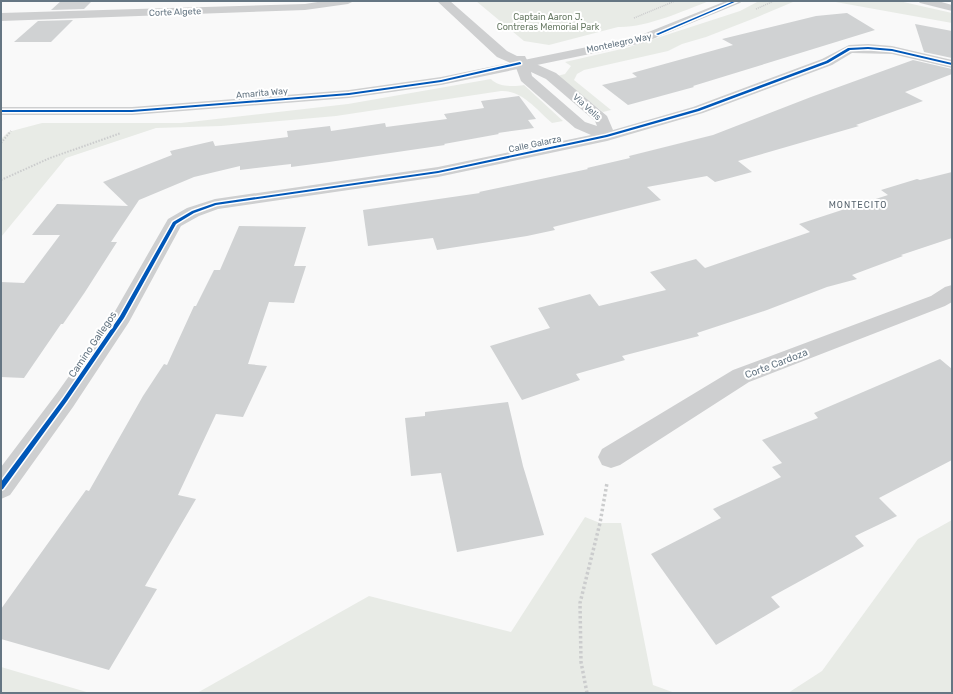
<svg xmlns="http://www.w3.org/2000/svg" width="953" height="694" font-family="Rubik,sans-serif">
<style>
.green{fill:#e8ebe6}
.building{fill:#d0d2d3}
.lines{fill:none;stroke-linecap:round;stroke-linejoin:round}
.path-far2{stroke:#cbcccd;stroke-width:1.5;stroke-dasharray:1 1;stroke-linecap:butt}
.path-far1{stroke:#cbcccd;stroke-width:2;stroke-dasharray:1.5 1.5;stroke-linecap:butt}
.path{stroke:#cbcccd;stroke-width:3.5;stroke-dasharray:2.5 2.5;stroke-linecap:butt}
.minor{fill:#cecfd0;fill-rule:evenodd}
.tertiary{fill:#cecfd0;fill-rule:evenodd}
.cycleway-casing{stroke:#fff;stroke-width:3}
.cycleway{fill:#0057b8;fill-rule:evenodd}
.labels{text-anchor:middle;stroke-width:4;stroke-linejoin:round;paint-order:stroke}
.far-street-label{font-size:9px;fill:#657683;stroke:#fff}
.far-park-label{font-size:9px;fill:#687a64;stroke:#fff}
.far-neighbourhood-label{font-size:9px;letter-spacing:1px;fill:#57646e;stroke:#fff}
.street-label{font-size:10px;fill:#657683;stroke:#fff}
</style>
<rect width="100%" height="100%" fill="#f9f9f9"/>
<g class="green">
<path d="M476,1H709C683,11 646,28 618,27L549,45L524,41Z"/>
<polygon points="759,1 800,1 793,2 755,18 706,37 682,44 668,51 584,70 577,74 574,80 611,110 603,112 557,76 565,74 571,66 565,62 626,48 740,11"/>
<polygon points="830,1 899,1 952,13 952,23"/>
<path d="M491,79C498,87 514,87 524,85L563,121L552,123C537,110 522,90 501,91L336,116L221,126L156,128L66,158L1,237V139L8,132L42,123H181L348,104Z"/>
<polygon points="585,517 600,523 621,523 653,685 675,693 197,693 369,596 511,632"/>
<polygon points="952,520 952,693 788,693 822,671 918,539"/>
<polygon points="1,667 90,693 1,693"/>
</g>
<g class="building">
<polygon points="61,1 92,1 84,9 51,10"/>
<polygon points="847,13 875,30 693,86 694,87 628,105 602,85 637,77 632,73 733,45 722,39 816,16"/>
<polygon points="73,20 51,42 14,42 38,21"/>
<polygon points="915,24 952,31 952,58 924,52"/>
<polygon points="913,60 952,69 952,74 905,92 923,101 856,125 859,126 738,161 752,172 715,182 707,176 647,187 661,200 553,227 555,230 527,236 437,250 433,238 368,246 363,210 480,193 479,192 588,169 587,168 630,158 629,156 713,135 811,97"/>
<polygon points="519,96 536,119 528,120 534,128 498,133 499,134 444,144 445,145 329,162 291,167 291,164 240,170 240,166 194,177 139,200 111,242 117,242 85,292 63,324 61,324 24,378 1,377 1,282 24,283 60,235 32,235 57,204 128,206 103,182 172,155 170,151 213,141 215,146 288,137 287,131 330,126 331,131 385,123 386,127 447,119 444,114 484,108 481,101"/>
<polygon points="952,172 952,238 901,255 903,256 852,275 857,279 827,287 767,310 697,333 699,336 622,356 625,360 576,374 580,380 522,400 490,346 550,328 538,308 590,294 599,306 666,290 650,272 696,259 705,268 810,232 799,224 888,195 881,190 917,179 920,180"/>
<polygon points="239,226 306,227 294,266 306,266 294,303 269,302 248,364 267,366 243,417 216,414 178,495 196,499 145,586 157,589 109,670 1,639 1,609 86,490 89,491 143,396 164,364 167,365 194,306 196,306 214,270 220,270"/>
<polygon points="940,359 952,369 952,460 879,498 897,516 855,536 864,546 771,597 780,607 716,645 651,554 721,518 713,509 781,477 772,467 782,463 762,440 818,418 814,413"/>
<polygon points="508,402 523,466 544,535 457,552 441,473 411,476 405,418 425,416 425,412"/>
</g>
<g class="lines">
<g class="path-far2">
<polyline points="756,9 774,1"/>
<polyline points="634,18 675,1"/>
</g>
<g class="path-far1">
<polyline points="1,143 11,131"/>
<polyline points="1,180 50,158 121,133"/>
</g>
<polyline class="path" points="587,693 581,662 580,603 600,523 607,483"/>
<g class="minor">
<polygon points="324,1 354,1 348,4 305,10 1,21 1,13 305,4"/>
<path d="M437,1H450L507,51L517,56H525L527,60L556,73L607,116L613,130L693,107L822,59L849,45L868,44L892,46L952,60V68L892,54L852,53L832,65L703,113L607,141L438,177L218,209L199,216L181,226L129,322L73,407L10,495L1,499V467L57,393L114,313L168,219L187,208L215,199L438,167L591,135L575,128L521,81L515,65L497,57ZM531,72L546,79L595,121L597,126L585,122L532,76Z"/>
<polygon points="952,285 952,302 945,306 749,382 620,465 611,468 602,465 598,457 602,449 733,370 931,296 945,287"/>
</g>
<g class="tertiary">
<polygon points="726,1 742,1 740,3 643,43 441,85 349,98 132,115 1,115 1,107 132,107 349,90 441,77 636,37"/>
<polygon points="918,1 938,1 952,5 952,11 920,3"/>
</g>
<g class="cycleway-casing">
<g id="cycleway">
<polygon points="734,1 737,1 658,35 656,34"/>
<polygon points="868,47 892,49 952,63 952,65 892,51 868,49 850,50 828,63 699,111 607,137 438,173 216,205 194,213 176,224 124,318 67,401 3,489 1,490 1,482 63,399 120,316 173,222 192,211 215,203 438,171 606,135 697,109 826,61 848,48"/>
<polygon points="520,62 521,63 521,64 441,82 349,95 132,112 1,112 1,110 132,110 349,93 441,80"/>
</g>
</g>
<use href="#cycleway" class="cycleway"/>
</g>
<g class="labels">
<g class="far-street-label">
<text transform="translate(175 12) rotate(-2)" y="3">Corte Algete</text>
<text transform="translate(619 43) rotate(-12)" y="3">Montelegro Way</text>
<text transform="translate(262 93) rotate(-5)" y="3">Amarita Way</text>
<text transform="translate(587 107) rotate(42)" y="3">Via Velis</text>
<text transform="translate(535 144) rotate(-12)" y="3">Calle Galarza</text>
</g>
<g class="far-park-label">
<text x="548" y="20">Captain Aaron J.<tspan x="548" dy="10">Contreras Memorial Park</tspan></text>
</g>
<g class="far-neighbourhood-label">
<text x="858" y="208">MONTECITO</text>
</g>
<g class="street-label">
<text transform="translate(92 344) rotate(-56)" y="4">Camino Gallegos</text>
<text transform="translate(776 363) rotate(-21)" y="4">Corte Cardoza</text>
</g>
</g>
<rect width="953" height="694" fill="none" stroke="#657683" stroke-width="4"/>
</svg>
